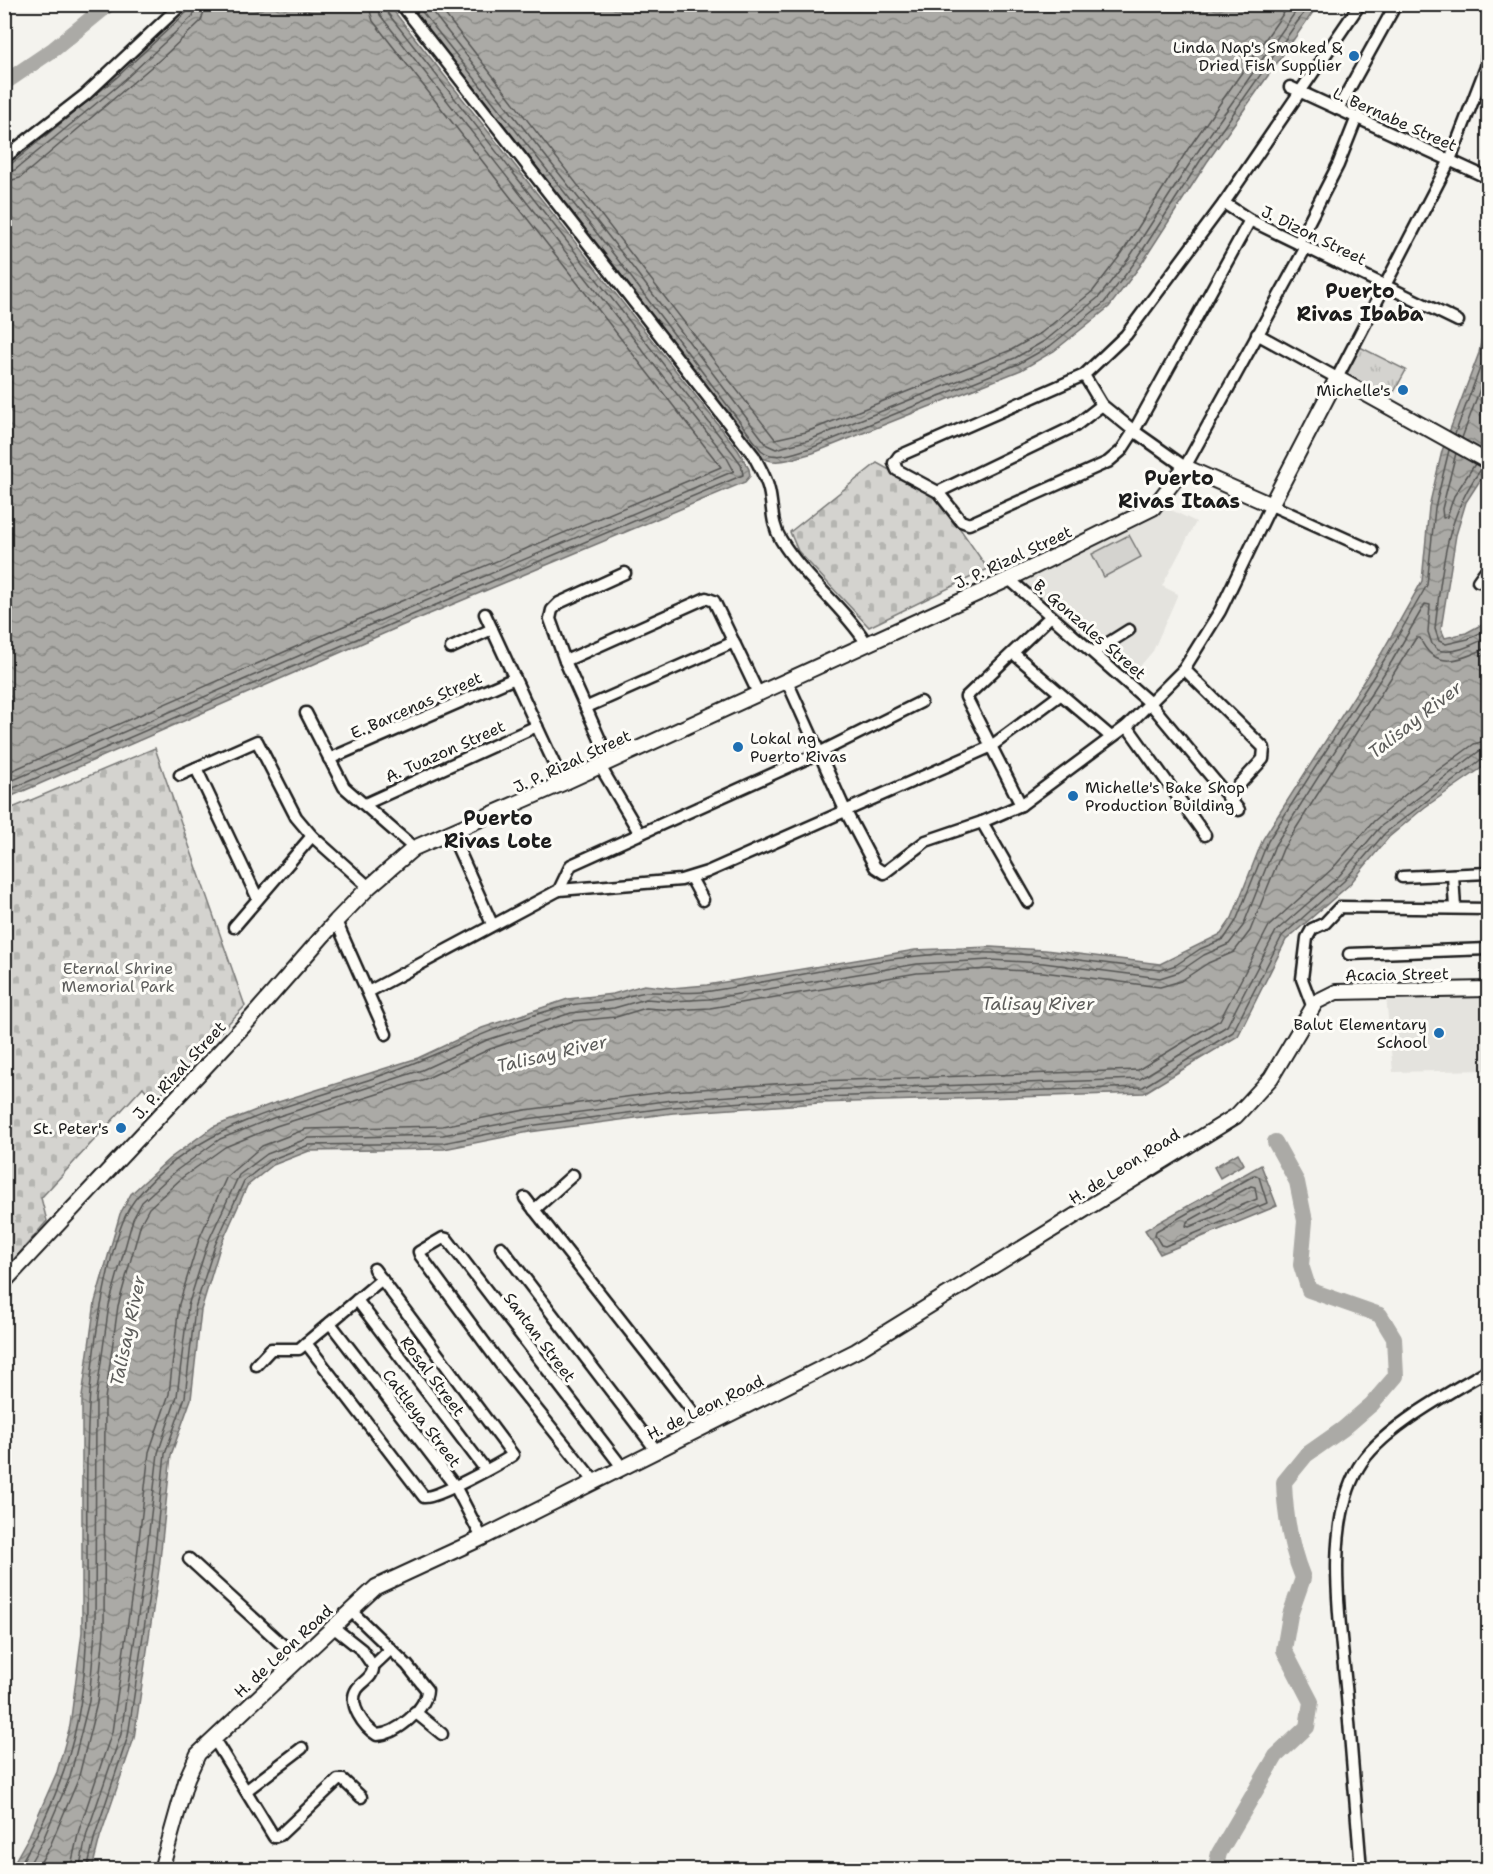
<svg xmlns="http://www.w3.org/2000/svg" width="1493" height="1874" font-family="'Shantell Sans',sans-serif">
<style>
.built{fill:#e4e3de}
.grass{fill:url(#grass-tufts);stroke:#787876;stroke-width:1.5}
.cemetery{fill:url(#cemetery-stones);stroke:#787876;stroke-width:1.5}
.pitch{fill:#d4d3cf;stroke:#787876;stroke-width:1.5}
.water{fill:url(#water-waves);stroke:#72716f;stroke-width:1.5}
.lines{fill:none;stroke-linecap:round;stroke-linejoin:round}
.shore{stroke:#555553;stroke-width:1.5}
.river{stroke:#abaaa6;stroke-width:16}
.minor-casing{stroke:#1c1c1c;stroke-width:15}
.tertiary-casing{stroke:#1c1c1c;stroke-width:18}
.minor{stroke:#fdfcf7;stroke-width:10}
.tertiary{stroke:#fdfcf7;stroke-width:14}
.poi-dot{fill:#1f6fb2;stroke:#fdfcf7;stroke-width:2}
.labels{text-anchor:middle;stroke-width:6;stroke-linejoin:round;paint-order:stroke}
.poi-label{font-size:16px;fill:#1c1c1c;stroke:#fdfcf7;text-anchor:end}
.street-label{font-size:16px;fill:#1c1c1c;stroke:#fdfcf7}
.park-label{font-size:16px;fill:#5c5c5b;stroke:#fdfcf7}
.water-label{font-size:18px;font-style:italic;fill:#5c5c5a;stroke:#fdfcf7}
.quarter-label{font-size:20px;font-weight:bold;fill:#1c1c1c;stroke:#fdfcf7}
</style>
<defs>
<pattern id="grass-tufts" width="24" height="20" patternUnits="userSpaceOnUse" patternTransform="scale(1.5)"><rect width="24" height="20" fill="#d4d3cf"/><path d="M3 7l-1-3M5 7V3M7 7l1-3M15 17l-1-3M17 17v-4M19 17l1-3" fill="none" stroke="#b5b5b1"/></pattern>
<pattern id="cemetery-stones" width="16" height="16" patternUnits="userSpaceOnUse" patternTransform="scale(1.5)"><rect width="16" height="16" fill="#d4d3cf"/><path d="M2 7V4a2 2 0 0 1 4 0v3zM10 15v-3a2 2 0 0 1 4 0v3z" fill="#b5b5b1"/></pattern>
<pattern id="water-waves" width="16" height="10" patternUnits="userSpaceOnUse" patternTransform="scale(1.5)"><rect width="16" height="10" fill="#abaaa6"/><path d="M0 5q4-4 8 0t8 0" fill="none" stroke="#8a8a86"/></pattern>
</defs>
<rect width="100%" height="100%" fill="#f4f3ee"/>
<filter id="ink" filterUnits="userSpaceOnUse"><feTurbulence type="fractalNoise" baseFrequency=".0167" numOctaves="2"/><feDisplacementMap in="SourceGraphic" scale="12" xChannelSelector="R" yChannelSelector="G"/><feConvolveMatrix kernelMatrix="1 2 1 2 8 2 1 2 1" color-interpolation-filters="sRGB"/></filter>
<g filter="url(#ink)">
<g class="built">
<polygon points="1163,506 1196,522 1162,586 1178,594 1153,651 1130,678 1016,581 1157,513"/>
<polygon points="1488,993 1488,1070 1393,1072 1386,996"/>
</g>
<polygon class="grass" points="1356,345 1406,370 1389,401 1340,376"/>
<g class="cemetery">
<polygon points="877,463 938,497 988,569 869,627 798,551 790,532"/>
<polygon points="155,748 245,1006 154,1101 143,1087 41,1198 47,1221 5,1270 5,811"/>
</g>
<polygon class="pitch" points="1129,535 1141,557 1104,577 1092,554"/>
<g class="water">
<polygon points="186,5 389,5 738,450 749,469 750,476 745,482 408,623 5,799 5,162"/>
<path d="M409,5H1318L1207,162L1140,266L1109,307L1054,351L1021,370L813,453C793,458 773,468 757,454L613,264Z"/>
<polygon points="1488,305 1488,468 1466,502 1456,535 1441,629 1445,638 1466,633 1488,621 1488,760 1483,767 1425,807 1389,837 1349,885 1286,940 1238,1036 1144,1093 819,1103 673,1113 529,1132 444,1149 309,1151 273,1165 247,1186 220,1247 201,1310 191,1399 171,1455 159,1569 134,1738 100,1837 92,1869 10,1870 29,1836 57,1772 70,1726 82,1632 82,1397 95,1302 120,1214 131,1194 169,1159 213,1127 269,1105 418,1058 482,1028 568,999 613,994 644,985 672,988 707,985 915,950 990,947 1045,950 1160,964 1221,934 1232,918 1263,839 1381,654 1422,581 1429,507 1442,451 1479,353"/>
<polygon points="1238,1153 1244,1164 1220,1178 1214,1167"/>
<polygon points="1261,1165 1277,1206 1160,1254 1145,1230"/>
</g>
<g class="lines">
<g class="shore">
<path d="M416,4L618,260L761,450C775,462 795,452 811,448L1018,364L1050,346L1104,303L1135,262L1202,158L1310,4"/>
<polyline points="426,4 624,256 767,445 776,449 809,440 1015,358 1046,340 1099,297 1129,258 1196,154 1301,4"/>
<polyline points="437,4 775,439 806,432 1011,350 1041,333 1093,291 1122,253 1188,149 1290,4"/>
<polyline points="4,166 11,164 116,78 188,11 190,4"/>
<polyline points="4,173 15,170 120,84 193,16 197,4"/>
<polyline points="4,182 20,178 163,57 201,21 206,4"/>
<polyline points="1455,434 1485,355 1488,337"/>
<polyline points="1462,438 1488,367"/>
<polyline points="1456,453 1442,509 1443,518 1447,517 1454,496 1475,464"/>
<path d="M1482,468C1446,514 1441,572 1435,629L1439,641L1446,644L1468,639L1488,629"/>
<polyline points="4,774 399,602 721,467 373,21 368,4"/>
<polyline points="4,784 402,611 734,471 727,458 380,15 377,4"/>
<polyline points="4,792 405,618 743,475 741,464 733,453 386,11 385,4"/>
<polygon points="1255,1175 1259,1177 1267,1203 1165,1246 1161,1245 1155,1235 1156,1231"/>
<polygon points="1251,1186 1255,1187 1257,1199 1189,1227 1186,1226 1187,1222"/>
<path d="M17,1870C44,1825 67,1774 77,1722C89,1664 87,1605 87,1545C86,1465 86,1385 101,1306C107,1276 117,1220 137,1197C196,1125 288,1107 371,1079C438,1057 502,1020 571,1005C586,1002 601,1003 615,1000C627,997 638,992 650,992C671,992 690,994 711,991C805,976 898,950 993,953C1049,954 1105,964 1161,970L1176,965L1200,949L1224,939L1236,921L1268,841L1386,657L1427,585L1435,508L1449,450"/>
<path d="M26,1870L42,1842L70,1777L89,1701L95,1632L96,1398L109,1305L133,1219L142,1202L177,1170L220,1139L273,1118L422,1070L487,1040L571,1013L614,1008L646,999L672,1001L709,999L917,964L990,960L1043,963L1160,978L1179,972L1204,955L1229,944L1243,926L1275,845L1392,661L1425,604L1430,605L1428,632L1432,644L1438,650C1455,655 1474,644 1488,637"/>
<path d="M36,1870L50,1846L78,1780L97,1703L104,1633L105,1399L118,1306L141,1223L149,1208L183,1177L225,1147L276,1126L425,1079L490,1049L573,1021L616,1017L646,1008L672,1010L710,1008L917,973L990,969L1043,972L1160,987L1181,981L1208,963L1234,952L1250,931L1283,849L1416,638H1420C1434,672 1462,660 1488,647"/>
<polyline points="70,1870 79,1830 112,1732 136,1566 149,1452 169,1394 179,1304 199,1239 227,1176 262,1146 306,1129 442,1126 525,1110 672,1091 818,1081 1138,1070 1220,1020 1269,926 1332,869 1374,821 1412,789 1474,744 1488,740"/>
<polyline points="79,1870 87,1833 121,1734 145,1567 158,1453 177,1396 188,1306 208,1242 239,1175 267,1154 309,1138 443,1135 527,1119 672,1100 819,1090 1140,1079 1227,1026 1276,931 1339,876 1380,827 1478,752 1488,749"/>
<polyline points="87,1870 95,1835 128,1736 153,1568 165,1454 185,1397 195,1308 215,1245 244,1181 270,1160 309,1145 443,1143 528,1126 673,1107 819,1097 1143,1087 1233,1032 1282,936 1344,881 1385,833 1483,758 1488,757"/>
</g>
<g class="river">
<polyline points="4,83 54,49 109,4"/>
<path d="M1215,1870L1219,1853L1276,1756L1307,1727L1311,1702L1284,1650L1290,1615L1303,1578C1290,1546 1285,1516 1284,1482L1306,1455L1343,1429L1372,1404L1396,1376L1394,1338L1380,1315L1309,1290L1301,1265L1305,1221L1297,1182L1275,1142"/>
</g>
<g class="minor-casing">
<g id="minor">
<path d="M401,4L754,456C760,468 766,477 769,490C773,507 771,524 781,540C804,578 842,605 867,644"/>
<polyline points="1290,87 1488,178"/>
<polyline points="1338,109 1396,4"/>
<polyline points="4,158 85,95 182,4"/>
<polyline points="1224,203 1250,220 1458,321"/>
<polyline points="1250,220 1134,431 1185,467 1306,247"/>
<polyline points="1298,243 1338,165 1357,117"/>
<polyline points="1257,334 1337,378 1450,160 1486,67 1488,47"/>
<polyline points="1084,375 1102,405 1134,431 1121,451 1108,462 969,524 961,521 938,492 897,470 894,463 899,456 1084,375 1126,335 1224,203 1360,4"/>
<polyline points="938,492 1075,426 1102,405"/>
<polyline points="1009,579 1150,703 1239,810"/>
<polyline points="1478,581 1488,567"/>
<polyline points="485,614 563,783"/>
<polyline points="451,648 492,629"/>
<polyline points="1094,652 1129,630"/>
<polyline points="1013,653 1111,737"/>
<polyline points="565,661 706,598 714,601 758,693"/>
<polyline points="1184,669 1264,748 1263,759 1228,797"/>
<polyline points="787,681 845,810 875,867 884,873 926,841 982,822 1021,805 1127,726 1184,669 1220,611 1271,505 1373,551"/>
<polyline points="587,707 734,642"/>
<polyline points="306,713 344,787 414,848"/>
<polyline points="1127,726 1205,835"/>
<polyline points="329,759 515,678"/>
<polyline points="610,762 565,661 550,619 552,610 559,603 625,573"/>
<polyline points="600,766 640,834"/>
<polyline points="196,768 257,897"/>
<polyline points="180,775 257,741 296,817 312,836 369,887"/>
<polyline points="365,804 537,726"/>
<polyline points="1021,805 966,697 1051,616"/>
<polyline points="982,822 1028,902"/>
<polyline points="451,833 492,924"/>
<polyline points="1453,875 1455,908"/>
<polyline points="1402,877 1488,873"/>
<polyline points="691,878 703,900"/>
<polyline points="559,890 681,880 707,872 990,747 1060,695"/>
<polyline points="336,921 386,1034"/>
<polyline points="234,927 312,836"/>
<polyline points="1349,954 1488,949"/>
<polyline points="368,992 559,890 571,865 819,753 921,702"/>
<polyline points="1313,1008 1302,979 1307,938 1312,929 1325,923 1340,907 1488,909"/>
<polyline points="525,1198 704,1426"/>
<polyline points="534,1210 573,1175"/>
<polyline points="501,1247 656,1450"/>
<polyline points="357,1300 485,1469"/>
<polyline points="330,1323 455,1486 482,1538"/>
<path d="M306,1343L424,1497C436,1499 501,1463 513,1455L374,1269"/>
<polyline points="256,1365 271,1349 299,1349 382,1279"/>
<polyline points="594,1481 501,1365 420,1255 419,1252 443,1238 447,1239 622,1467"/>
<polyline points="189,1559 298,1659"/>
<path d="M333,1627L362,1650L373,1666C374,1677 363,1681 357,1689C347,1704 364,1727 377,1735C396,1734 426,1710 427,1690L407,1665L350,1610"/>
<polyline points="373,1666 391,1649"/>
<polyline points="415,1712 442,1734"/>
<polyline points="214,1739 274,1837 280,1835 338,1780 343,1780 361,1797"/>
<polyline points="247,1790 302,1748"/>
<path d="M1361,1870C1356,1812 1352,1754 1347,1697C1341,1628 1323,1530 1358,1468C1380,1429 1451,1392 1488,1370"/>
</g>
</g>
<g class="tertiary-casing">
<g id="tertiary">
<polyline points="4,1282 251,1018 336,921 369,887 414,848 563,783 1009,579 1153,508 1185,467 1271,505 1337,378 1488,462"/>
<polyline points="161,1870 187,1778 198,1754 376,1587 482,1538 856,1351 1236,1116 1271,1078 1316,1002 1336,992 1488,989"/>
</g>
</g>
<use href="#minor" class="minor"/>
<use href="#tertiary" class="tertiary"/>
</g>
</g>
<g class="poi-dot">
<circle cx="1354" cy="56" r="6"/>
<circle cx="1403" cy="390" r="6"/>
<circle cx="738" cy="747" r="6"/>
<circle cx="1073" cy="796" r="6"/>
<circle cx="1439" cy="1033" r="6"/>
<circle cx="121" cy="1128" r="6"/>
</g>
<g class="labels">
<g class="poi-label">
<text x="1342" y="53">Linda Nap's Smoked &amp;<tspan x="1342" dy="18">Dried Fish Supplier</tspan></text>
<text x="1391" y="396">Michelle's</text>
<text x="750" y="744" text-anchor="start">Lokal ng<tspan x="750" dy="18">Puerto Rivas</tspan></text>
<text x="1085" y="793" text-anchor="start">Michelle's Bake Shop<tspan x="1085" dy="18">Production Building</tspan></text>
<text x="1427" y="1030">Balut Elementary<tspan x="1427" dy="18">School</tspan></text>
<text x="109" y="1134">St. Peter's</text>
</g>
<g class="street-label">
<text transform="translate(1395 119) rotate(24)" y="6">L. Bernabe Street</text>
<text transform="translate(1314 235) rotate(26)" y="6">J. Dizon Street</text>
<text transform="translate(1013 557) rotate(-25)" y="6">J. P. Rizal Street</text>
<text transform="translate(1090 629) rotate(41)" y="6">B. Gonzales Street</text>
<text transform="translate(416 705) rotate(-24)" y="6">E. Barcenas Street</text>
<text transform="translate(445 751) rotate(-24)" y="6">A. Tuazon Street</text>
<text transform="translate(572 761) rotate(-25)" y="6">J. P. Rizal Street</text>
<text transform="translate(1397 974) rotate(-1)" y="6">Acacia Street</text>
<text transform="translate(179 1070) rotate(-47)" y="6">J. P. Rizal Street</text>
<text transform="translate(1124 1166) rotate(-32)" y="6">H. de Leon Road</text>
<text transform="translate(540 1337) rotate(53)" y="6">Santan Street</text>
<text transform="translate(433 1376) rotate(53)" y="6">Rosal Street</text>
<text transform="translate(705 1407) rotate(-26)" y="6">H. de Leon Road</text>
<text transform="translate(422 1418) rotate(53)" y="6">Cattleya Street</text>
<text transform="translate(283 1651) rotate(-43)" y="6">H. de Leon Road</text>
</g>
<g class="park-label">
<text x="118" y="974">Eternal Shrine<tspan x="118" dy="18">Memorial Park</tspan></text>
</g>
<g class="water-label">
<text transform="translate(1415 720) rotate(-38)" y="6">Talisay River</text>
<text x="1038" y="1010">Talisay River</text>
<text transform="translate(552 1054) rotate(-13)" y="6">Talisay River</text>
<text transform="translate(128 1331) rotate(-78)" y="6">Talisay River</text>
</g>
<g class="quarter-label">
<text x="1360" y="298">Puerto<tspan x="1360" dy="23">Rivas Ibaba</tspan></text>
<text x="1179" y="485">Puerto<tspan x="1179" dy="23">Rivas Itaas</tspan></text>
<text x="498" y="825">Puerto<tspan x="498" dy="23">Rivas Lote</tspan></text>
</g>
</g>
<rect width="1493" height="1874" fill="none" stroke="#fdfcf7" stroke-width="24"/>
<rect x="12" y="12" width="1469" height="1850" fill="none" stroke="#1c1c1c" stroke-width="2" filter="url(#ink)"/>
</svg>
